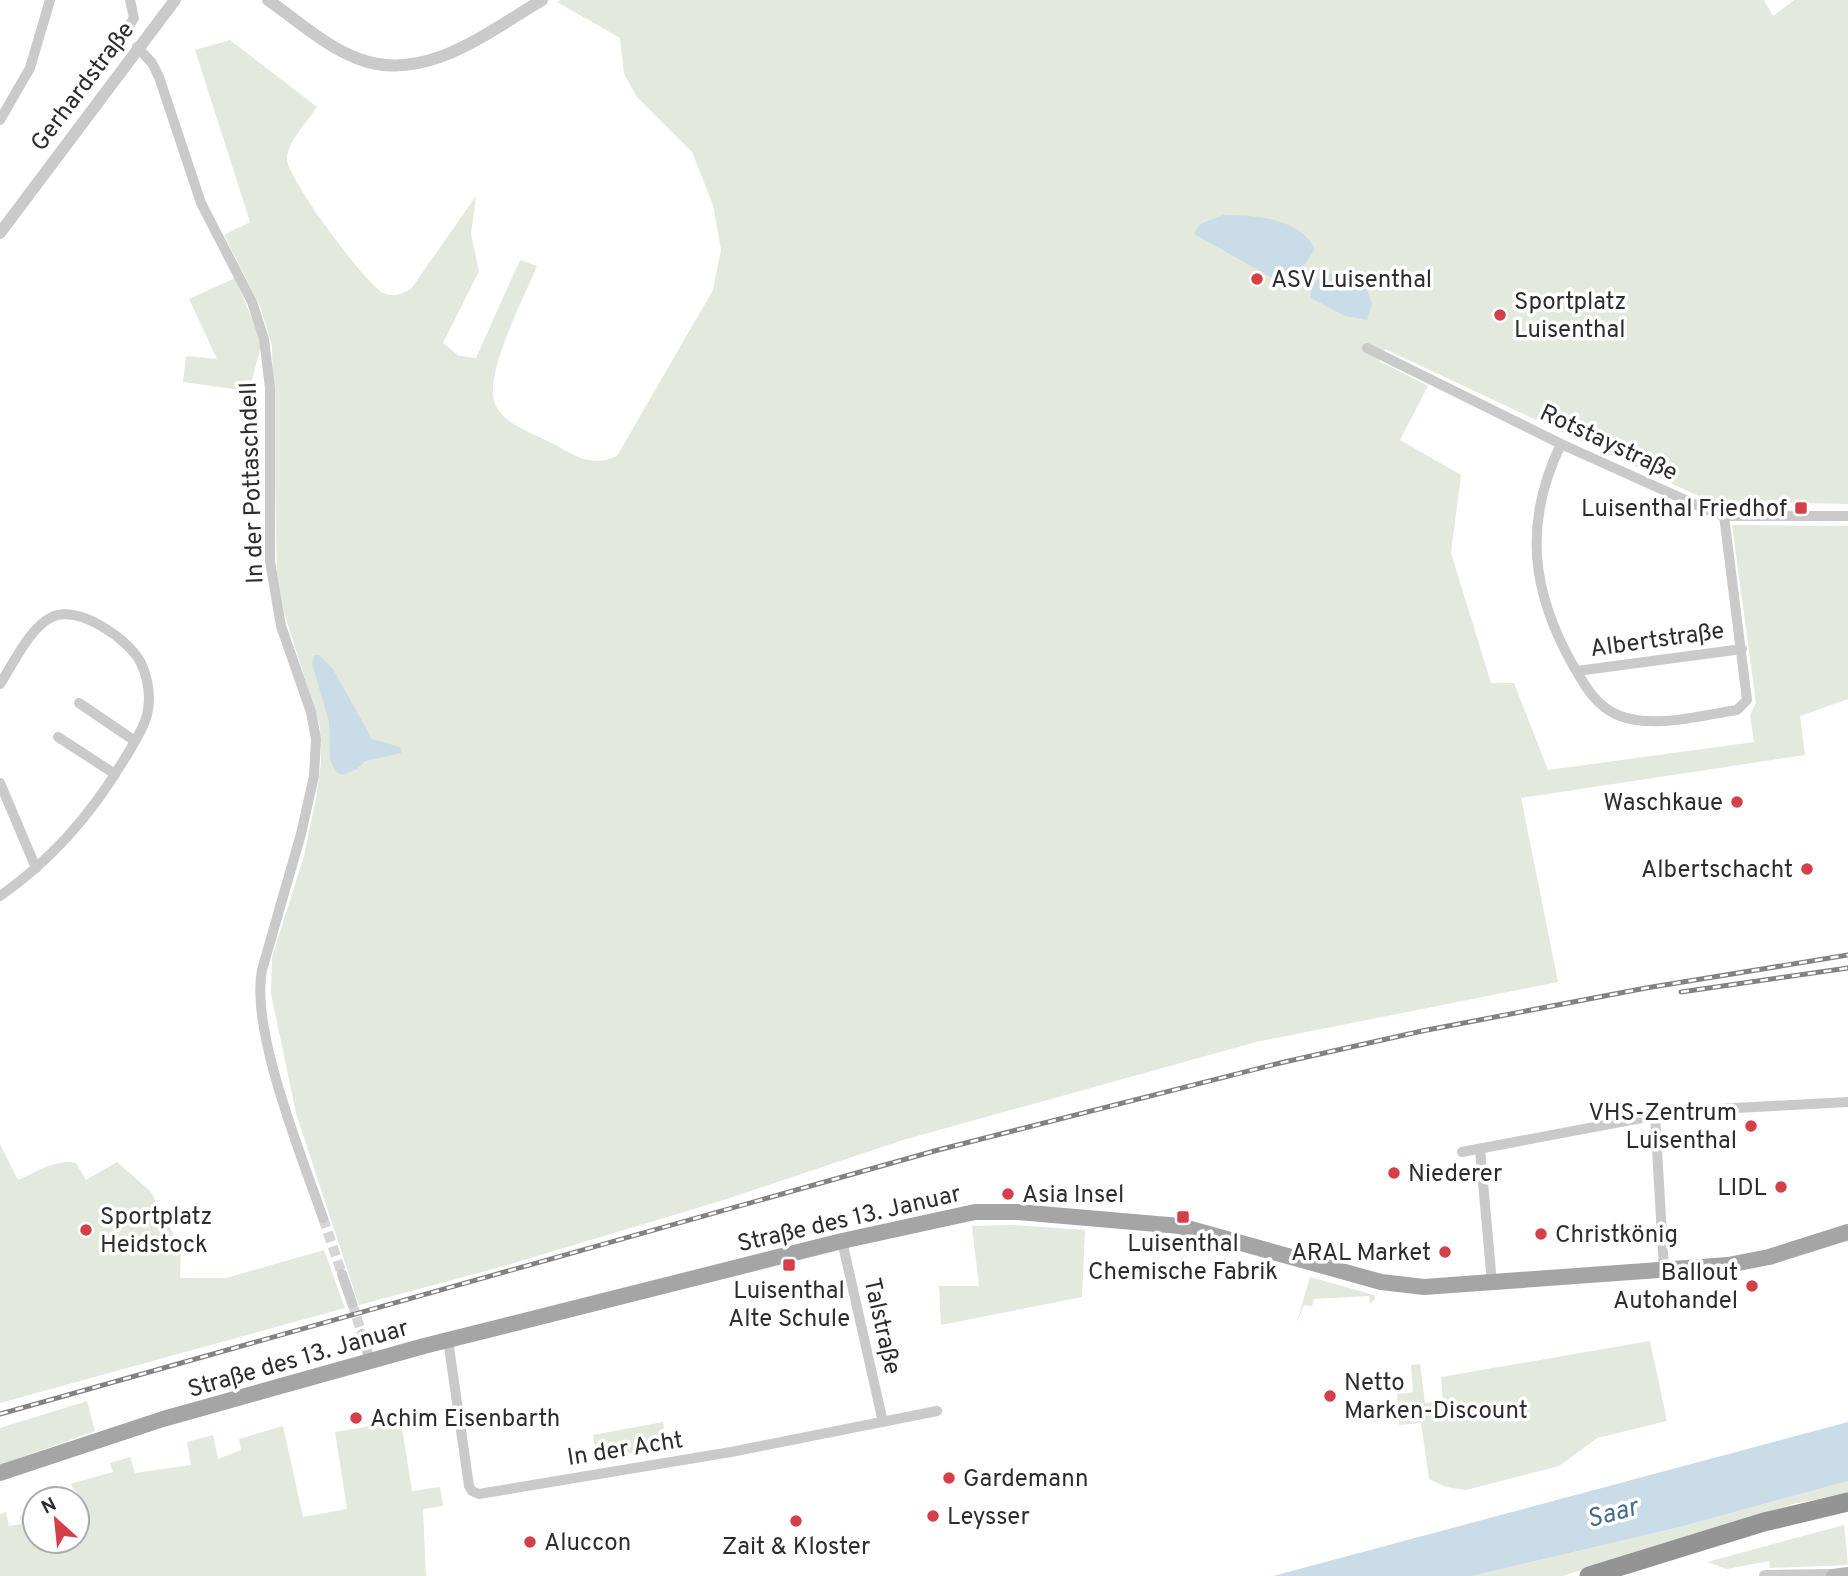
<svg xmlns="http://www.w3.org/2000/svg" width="1848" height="1576" font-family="Overpass,sans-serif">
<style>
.green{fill:#e3e9dc}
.water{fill:#c9dce7}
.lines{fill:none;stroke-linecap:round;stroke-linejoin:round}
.minor-tunnel{stroke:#d5d5d5;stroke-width:10;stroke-dasharray:10 5;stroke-linecap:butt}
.minor{stroke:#cacaca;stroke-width:10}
.tertiary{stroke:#cacaca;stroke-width:12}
.secondary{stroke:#b7b7b7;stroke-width:14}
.primary{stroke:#a5a5a5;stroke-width:16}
.motorway{stroke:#949494;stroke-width:19}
.rail-casing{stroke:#828282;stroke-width:5}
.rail{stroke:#fff;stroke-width:2.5;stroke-dasharray:8;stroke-linecap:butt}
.poi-dot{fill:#d43f4a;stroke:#fff;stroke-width:2.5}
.labels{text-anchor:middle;stroke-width:7;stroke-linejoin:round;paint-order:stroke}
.street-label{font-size:24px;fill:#2d2d2d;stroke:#fff}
.poi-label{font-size:24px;fill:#2d2d2d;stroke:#fff;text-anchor:start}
.water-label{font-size:26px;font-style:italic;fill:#436d87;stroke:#fff}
</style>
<rect width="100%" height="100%" fill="#fff"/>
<g class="green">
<path d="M561,0H1764L1773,16L1794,0H1848V504L1709,501L1385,349L1379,361L1428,386L1400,440L1461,475L1451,553L1491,683H1514L1548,770L1754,742L1750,715L1756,703L1732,525L1848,526V699L1800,716L1805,755L1521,798L1558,982L1256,1042L903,1140L727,1199L504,1266L359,1305L296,1113L271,994L272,957L304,856L316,798L321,763L320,727L284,612L277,572L272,345L260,306L224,235L250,222L195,50L230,40L317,107C308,121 287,142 287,159C287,178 367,287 385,294C395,297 403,293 411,289L476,196L471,234L479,271L443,343L459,356L476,358L520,260L537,266C525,296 483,375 495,404C503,424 534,434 552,443C576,456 591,468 617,456L713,290L721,250L713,205L692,152L637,97L624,74L620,38L557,2Z"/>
<polygon points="235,278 262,343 249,391 183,382 186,356 217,359 189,299"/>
<path d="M0,1144L18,1180C35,1173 56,1158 76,1163L86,1180L117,1162L151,1192L181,1248L180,1278H226L324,1250L345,1308L0,1403Z"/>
<polygon points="1012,1225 1085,1230 1082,1297 941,1325 939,1286 979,1286 972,1226"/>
<polygon points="1310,1277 1374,1295 1375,1299 1370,1304 1369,1296 1314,1299 1312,1306 1304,1305 1296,1325"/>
<polygon points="1650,1341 1667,1421 1597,1438 1559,1466 1466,1490 1446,1487 1429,1479 1421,1423 1399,1425 1397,1394 1413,1392 1411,1365 1420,1364 1425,1403 1443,1401 1441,1377"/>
<polygon points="87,1401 95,1431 0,1465 0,1428"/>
<polygon points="401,1421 412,1491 440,1487 443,1506 423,1509 426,1576 0,1576 0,1514 6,1512 9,1526 21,1524 20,1516 35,1511 35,1541 77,1541 77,1513 83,1511 79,1495 70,1484 113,1472 110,1463 130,1457 135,1473 191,1465 187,1442 213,1435 218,1459 241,1450 239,1439 283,1426 303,1517 347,1509 335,1432"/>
<polygon points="663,1422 667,1447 600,1458 596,1454 593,1435"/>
<polygon points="1848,1481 1848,1493 1793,1504 1562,1576 1472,1576 1680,1527"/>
<polygon points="1844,1525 1848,1565 1770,1568 1769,1561 1727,1569 1707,1562"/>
</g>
<g class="water">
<path d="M1224,215C1255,215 1299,218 1315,249L1293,282L1278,281L1194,234L1200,224Z"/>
<polygon points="1325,272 1349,278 1367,290 1372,304 1367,320 1345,316 1311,298 1311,287"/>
<polygon points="315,655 319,655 333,669 372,739 400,747 401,753 365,761 357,769 342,775 335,771 330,759 329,722 312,663"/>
<polygon points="1848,1422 1848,1481 1680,1527 1472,1576 1273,1576"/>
</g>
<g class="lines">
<g class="minor-tunnel">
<polyline points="323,1218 342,1274"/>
<polyline points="352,1303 362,1334"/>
</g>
<g class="minor">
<polyline points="118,43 134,18 130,0"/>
<path d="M137,47L152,63L159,77L201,203L252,302L264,339L270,388V561L281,626L311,712L316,739L314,776L301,834L262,970C250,1030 302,1157 323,1218"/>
<polyline points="0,120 30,68 50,0"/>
<polyline points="1367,348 1561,444 1710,511 1724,516 1848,516"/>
<path d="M1561,444C1523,523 1531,592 1574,667C1586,688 1597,707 1620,716C1655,729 1702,715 1737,710L1747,700L1724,516"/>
<polyline points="1577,671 1742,649"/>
<path d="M0,684C14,663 29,628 52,617C78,604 130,640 141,663C148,679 151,698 147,715C143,730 133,745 125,758C93,812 52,860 0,896"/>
<polyline points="79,703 135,741"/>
<polyline points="58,737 115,774"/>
<polyline points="0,783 36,868"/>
<polyline points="1655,1115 1664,1270"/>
<polyline points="1480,1149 1492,1283"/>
<polyline points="1462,1152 1679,1111 1848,1102"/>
<polyline points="842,1241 883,1422"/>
<polyline points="342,1274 352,1303"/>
<polyline points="362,1334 370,1361"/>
<polyline points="448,1340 469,1486 472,1491 479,1494 731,1452 937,1411"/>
</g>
<g class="tertiary">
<path d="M268,0C297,20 326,47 359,59C425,84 488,32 542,0"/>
<polyline points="0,233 175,0"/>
<polyline points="1765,1576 1833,1575"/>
</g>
<polyline class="secondary" points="1833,1576 1848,1574"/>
<polyline class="primary" points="0,1473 163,1419 424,1346 842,1241 975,1212 1018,1212 1180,1226 1381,1282 1424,1287 1728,1265 1769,1257 1848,1232"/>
<polyline class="motorway" points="1589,1576 1764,1522 1848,1502"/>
<g class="rail-casing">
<g id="rail">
<polyline points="1681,992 1848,968"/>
<polyline points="0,1414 938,1150 1280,1063 1422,1031 1646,988 1848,955"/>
</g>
</g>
<use href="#rail" class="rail"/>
</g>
<g class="poi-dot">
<circle cx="1257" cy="279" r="7"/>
<circle cx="1500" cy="315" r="7"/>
<rect x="1794" y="501" width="14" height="14" rx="3.5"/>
<circle cx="1737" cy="802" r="7"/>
<circle cx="1807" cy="869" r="7"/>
<circle cx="1751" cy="1126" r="7"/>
<circle cx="1394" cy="1173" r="7"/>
<circle cx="1781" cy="1187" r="7"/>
<circle cx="1008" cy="1194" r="7"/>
<rect x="1176" y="1210" width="14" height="14" rx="3.5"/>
<circle cx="86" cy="1230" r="7"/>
<circle cx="1541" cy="1234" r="7"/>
<circle cx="1445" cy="1252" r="7"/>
<rect x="782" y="1258" width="14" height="14" rx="3.5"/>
<circle cx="1752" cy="1286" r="7"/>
<circle cx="1330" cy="1396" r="7"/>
<circle cx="356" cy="1418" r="7"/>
<circle cx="949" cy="1478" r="7"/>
<circle cx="933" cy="1516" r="7"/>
<circle cx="796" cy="1521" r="7"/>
<circle cx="530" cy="1542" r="7"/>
</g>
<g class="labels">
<g class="street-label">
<text transform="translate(82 86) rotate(-53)" y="8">Gerhardstraße</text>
<text transform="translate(1609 442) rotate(25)" y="8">Rotstaystraße</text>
<text transform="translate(251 483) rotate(-92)" y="8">In der Pottaschdell</text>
<text transform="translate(1657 639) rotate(-8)" y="8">Albertstraße</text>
<text transform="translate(849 1218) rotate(-13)" y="8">Straße des 13. Januar</text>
<text transform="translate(883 1326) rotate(77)" y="8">Talstraße</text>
<text transform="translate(298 1358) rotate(-16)" y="8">Straße des 13. Januar</text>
<text transform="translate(625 1448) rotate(-9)" y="8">In der Acht</text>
</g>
<g class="poi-label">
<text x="1271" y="287">ASV Luisenthal</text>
<text x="1514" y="309">Sportplatz<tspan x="1514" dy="28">Luisenthal</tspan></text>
<text x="1787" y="516" text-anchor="end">Luisenthal Friedhof</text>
<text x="1723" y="810" text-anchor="end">Waschkaue</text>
<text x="1793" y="877" text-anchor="end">Albertschacht</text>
<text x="1737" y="1120" text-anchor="end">VHS-Zentrum<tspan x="1737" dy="28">Luisenthal</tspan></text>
<text x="1408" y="1181">Niederer</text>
<text x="1767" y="1195" text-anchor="end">LIDL</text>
<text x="1022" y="1202">Asia Insel</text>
<text x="100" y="1224">Sportplatz<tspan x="100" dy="28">Heidstock</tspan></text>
<text x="1555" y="1242">Christkönig</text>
<text x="1183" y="1251" text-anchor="middle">Luisenthal<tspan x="1183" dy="28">Chemische Fabrik</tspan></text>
<text x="1431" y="1260" text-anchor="end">ARAL Market</text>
<text x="1738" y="1280" text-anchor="end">Ballout<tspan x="1738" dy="28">Autohandel</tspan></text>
<text x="789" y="1298" text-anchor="middle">Luisenthal<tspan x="789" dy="28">Alte Schule</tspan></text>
<text x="1344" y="1390">Netto<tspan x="1344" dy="28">Marken-Discount</tspan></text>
<text x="370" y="1426">Achim Eisenbarth</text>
<text x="963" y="1486">Gardemann</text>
<text x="947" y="1524">Leysser</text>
<text x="544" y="1550">Aluccon</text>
<text x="796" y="1554" text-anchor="middle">Zait &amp; Kloster</text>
</g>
<g class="water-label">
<text transform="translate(1612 1512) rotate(-15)" y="9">Saar</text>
</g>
</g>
<g transform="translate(56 1520) rotate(333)"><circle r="33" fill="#ffffff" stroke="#ababab" stroke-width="2"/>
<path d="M0-5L12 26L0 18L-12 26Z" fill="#d43f4a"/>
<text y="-10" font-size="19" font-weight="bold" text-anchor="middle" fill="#2d2d2d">N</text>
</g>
</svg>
